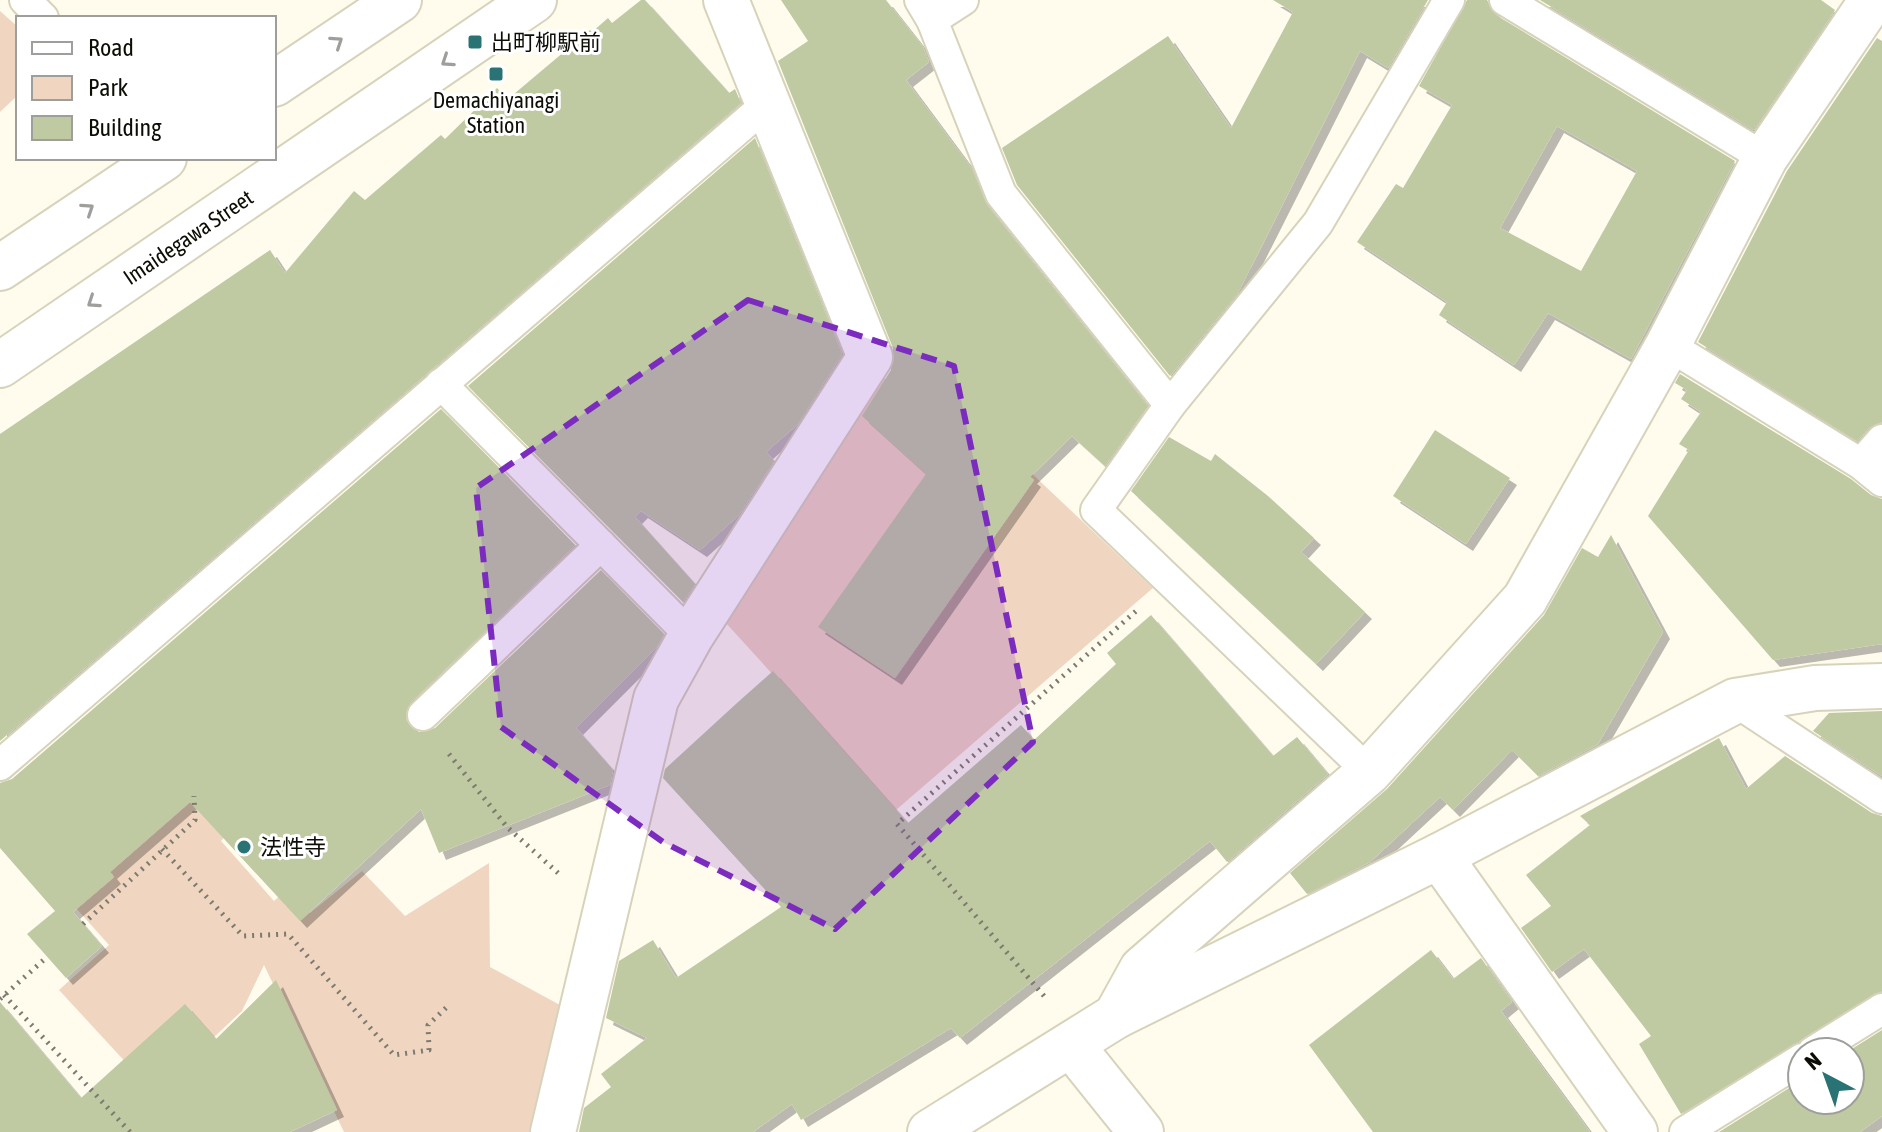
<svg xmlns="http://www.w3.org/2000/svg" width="1882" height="1132" font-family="'Asap Condensed','Noto Sans JP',sans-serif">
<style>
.green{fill:#f0d6c1}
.building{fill:#bfcaa3;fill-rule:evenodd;filter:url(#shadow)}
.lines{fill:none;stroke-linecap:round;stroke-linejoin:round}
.lane-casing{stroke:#d7d3bb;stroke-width:34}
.street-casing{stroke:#d7d3bb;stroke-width:48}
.secondary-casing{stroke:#d7d3bb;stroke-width:48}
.path{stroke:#7d7b70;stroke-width:5;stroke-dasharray:2 6;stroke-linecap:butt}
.lane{stroke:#fff;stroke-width:30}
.street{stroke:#fff;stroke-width:44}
.secondary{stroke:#fff;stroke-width:44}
.oneway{stroke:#9e9e9b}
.marked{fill:#7b2cbf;fill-opacity:0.2;stroke:#7b2cbf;stroke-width:6;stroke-dasharray:16 10;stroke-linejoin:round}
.poi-dot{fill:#297375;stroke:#fff;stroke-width:3}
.labels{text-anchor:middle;stroke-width:6;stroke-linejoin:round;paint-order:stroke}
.poi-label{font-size:22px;fill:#0d0c05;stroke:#fff;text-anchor:start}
.street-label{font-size:22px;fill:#0d0c05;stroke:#fff}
</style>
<defs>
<filter id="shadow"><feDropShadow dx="7" dy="7" stdDeviation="0" flood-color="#0004"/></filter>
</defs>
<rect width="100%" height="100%" fill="#fffcee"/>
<g class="green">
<polygon points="0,11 18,27 18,95 0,112"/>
<polygon points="870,368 939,419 955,401 1153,588 896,810 715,611"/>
<polygon points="217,754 232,828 221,841 274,901 288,888 310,913 362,871 405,916 489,863 490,967 560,1005 534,1132 344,1132 264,965 242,1011 154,1093 59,990 109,945 67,898"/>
</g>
<g class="building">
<polygon points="641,0 645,0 729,93 735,89 741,103 0,741 0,434 270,250 285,273 354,191 365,200 441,135 445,139 497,88 508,99 590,30 592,32 608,18 612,23"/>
<polygon points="781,0 886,0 923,47 929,62 906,80 972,169 987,205 1148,406 1105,466 1072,436 1030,477 1034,480 895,678 818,627 926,474 862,416 891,370 893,348 778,61 808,41"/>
<polygon points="1273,0 1428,0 1388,68 1360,51 1238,293 1170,376 1017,185 1002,148 1168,36 1231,128 1293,12"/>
<path d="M1467,0H1487L1496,15L1735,161L1631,359L1548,313L1514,365L1439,315L1447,302L1357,242L1396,184L1403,188L1452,105L1419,86ZM1557,126L1637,171L1581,271L1500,228Z"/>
<polygon points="1540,0 1821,0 1835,10 1754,130"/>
<polygon points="1877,38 1882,41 1882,422 1869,428 1857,441 1698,342 1787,171"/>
<polygon points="755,138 842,354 797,425 766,452 774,461 738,516 700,550 641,511 635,517 695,584 683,602 468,386"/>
<polygon points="1680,374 1851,479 1871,495 1882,499 1882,644 1773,660 1648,516 1689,450 1679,444 1701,412 1681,399 1687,390 1675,383"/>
<polygon points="441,409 575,545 411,702 406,720 419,732 435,728 601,570 664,634 656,648 576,728 613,770 610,785 439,853 421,809 300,921 190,802 110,872 114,877 73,912 102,946 66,978 27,934 55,911 0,848 0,783 12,779"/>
<polygon points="1435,430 1510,478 1466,544 1393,496"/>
<polygon points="1169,437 1211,461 1215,454 1268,496 1314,538 1301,552 1365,612 1316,664 1131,491"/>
<polygon points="1611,535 1663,632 1598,744 1538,776 1512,750 1453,810 1440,797 1370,862 1307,894 1290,873 1387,789 1544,615 1582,548 1598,557"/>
<polygon points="1151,615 1273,756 1297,737 1328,774 1227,862 1210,841 960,1038 951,1028 801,1120 792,1104 753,1132 579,1132 584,1108 611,1087 601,1074 647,1038 606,1018 619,961 653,940 676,978 781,907 663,778 665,769 737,703 773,671 908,823 1021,725 1034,740 1116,664 1107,653"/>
<polygon points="1882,711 1882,776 1813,731 1829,713"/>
<polygon points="1719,738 1746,789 1785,756 1872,813 1882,816 1882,991 1681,1114 1639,1044 1651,1036 1584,949 1552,972 1521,928 1551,906 1526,875 1590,825 1580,816"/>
<polygon points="1431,950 1453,979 1481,958 1512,1002 1501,1011 1590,1132 1373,1132 1309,1045"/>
<polygon points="276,980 337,1110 290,1132 0,1132 0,1002 81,1098 185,1004 216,1039"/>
<polygon points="1882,1030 1882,1116 1860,1132 1719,1132 1802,1080 1802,1100 1850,1100 1850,1052 1847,1052"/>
</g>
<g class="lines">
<g class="lane-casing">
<g id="lane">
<polyline points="25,0 43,18"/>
<polyline points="920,0 932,20 1001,194 1170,405"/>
<polyline points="1505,0 1765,158"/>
<polyline points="932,20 963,0"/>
<polyline points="1668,345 1861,464 1882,481"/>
<polyline points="441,384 691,636"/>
<polyline points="1861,464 1882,440"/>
<polyline points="1735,701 1882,798"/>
<polyline points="423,715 601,545"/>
<polyline points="0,765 767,104"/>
<polyline points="1369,772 1096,510 1170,405 1318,223 1449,0"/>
<polyline points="1813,1052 1882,1009"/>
<polyline points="1685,1132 1802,1059"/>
</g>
</g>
<g class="street-casing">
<g id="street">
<polyline points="1439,856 1735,701 1815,688 1882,686"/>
<polyline points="1116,1016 1439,856 1635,1132"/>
<polyline points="1072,1046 1141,1132"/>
<polyline points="553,1132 656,699 691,636 870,357 726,0"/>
<polyline points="930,1132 1116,1016 1142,969 1369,772 1525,599 1668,345 1765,158 1872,0"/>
</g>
</g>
<g class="secondary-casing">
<g id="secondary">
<polyline points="274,84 399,0"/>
<polyline points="0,268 164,158"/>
<polyline points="0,365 534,0"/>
</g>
</g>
<g class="path">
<polyline points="449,754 507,827 558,873"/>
<polyline points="162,849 243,936 288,934 394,1055 429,1050 428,1025 449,1005"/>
<polyline points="83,924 195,820 194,796"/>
<polyline points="4,995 130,1132"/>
<polyline points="1044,996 897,824 1136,611"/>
<polyline points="0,999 47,957"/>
</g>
<use href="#lane" class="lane"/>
<use href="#street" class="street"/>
<use href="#secondary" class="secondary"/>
</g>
<defs><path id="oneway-chevron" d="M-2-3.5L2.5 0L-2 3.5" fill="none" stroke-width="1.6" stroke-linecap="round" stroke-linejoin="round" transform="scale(2)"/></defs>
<g class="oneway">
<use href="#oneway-chevron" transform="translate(337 42) rotate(-34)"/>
<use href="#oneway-chevron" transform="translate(447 61) rotate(146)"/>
<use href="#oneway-chevron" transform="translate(88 209) rotate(-34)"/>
<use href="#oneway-chevron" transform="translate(93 302) rotate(146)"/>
</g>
<path class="marked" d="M748,300L954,366L1033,742L835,929L663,842L501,727L476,488Z"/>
<g class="poi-dot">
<rect x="467" y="34" width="16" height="16" rx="4"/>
<rect x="488" y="66" width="16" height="16" rx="4"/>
<circle cx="244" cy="847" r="8"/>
</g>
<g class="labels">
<g class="poi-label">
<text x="491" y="50">出町柳駅前</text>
<text x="496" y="108" text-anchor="middle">Demachiyanagi<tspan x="496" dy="25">Station</tspan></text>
<text x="260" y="855">法性寺</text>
</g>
<g class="street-label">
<text transform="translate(188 237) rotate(-34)" y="8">Imaidegawa Street</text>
</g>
</g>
<rect x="16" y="16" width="260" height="144" fill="#ffffff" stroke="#9e9e9b" stroke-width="2"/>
<rect x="32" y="42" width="40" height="12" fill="#ffffff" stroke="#9e9e9b" stroke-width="2"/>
<text x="88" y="56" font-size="24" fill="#0d0c05">Road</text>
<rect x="32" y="76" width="40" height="24" fill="#f0d6c1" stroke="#9e9e9b" stroke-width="2"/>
<text x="88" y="96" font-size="24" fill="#0d0c05">Park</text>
<rect x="32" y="116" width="40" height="24" fill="#bfcaa3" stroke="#9e9e9b" stroke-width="2"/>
<text x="88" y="136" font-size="24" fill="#0d0c05">Building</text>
<g transform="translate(1826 1076) rotate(319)"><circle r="38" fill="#ffffff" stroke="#9e9e9b" stroke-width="2"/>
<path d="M0-6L14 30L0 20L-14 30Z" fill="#297375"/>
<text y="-12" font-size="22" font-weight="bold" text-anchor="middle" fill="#0d0c05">N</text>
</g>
</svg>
